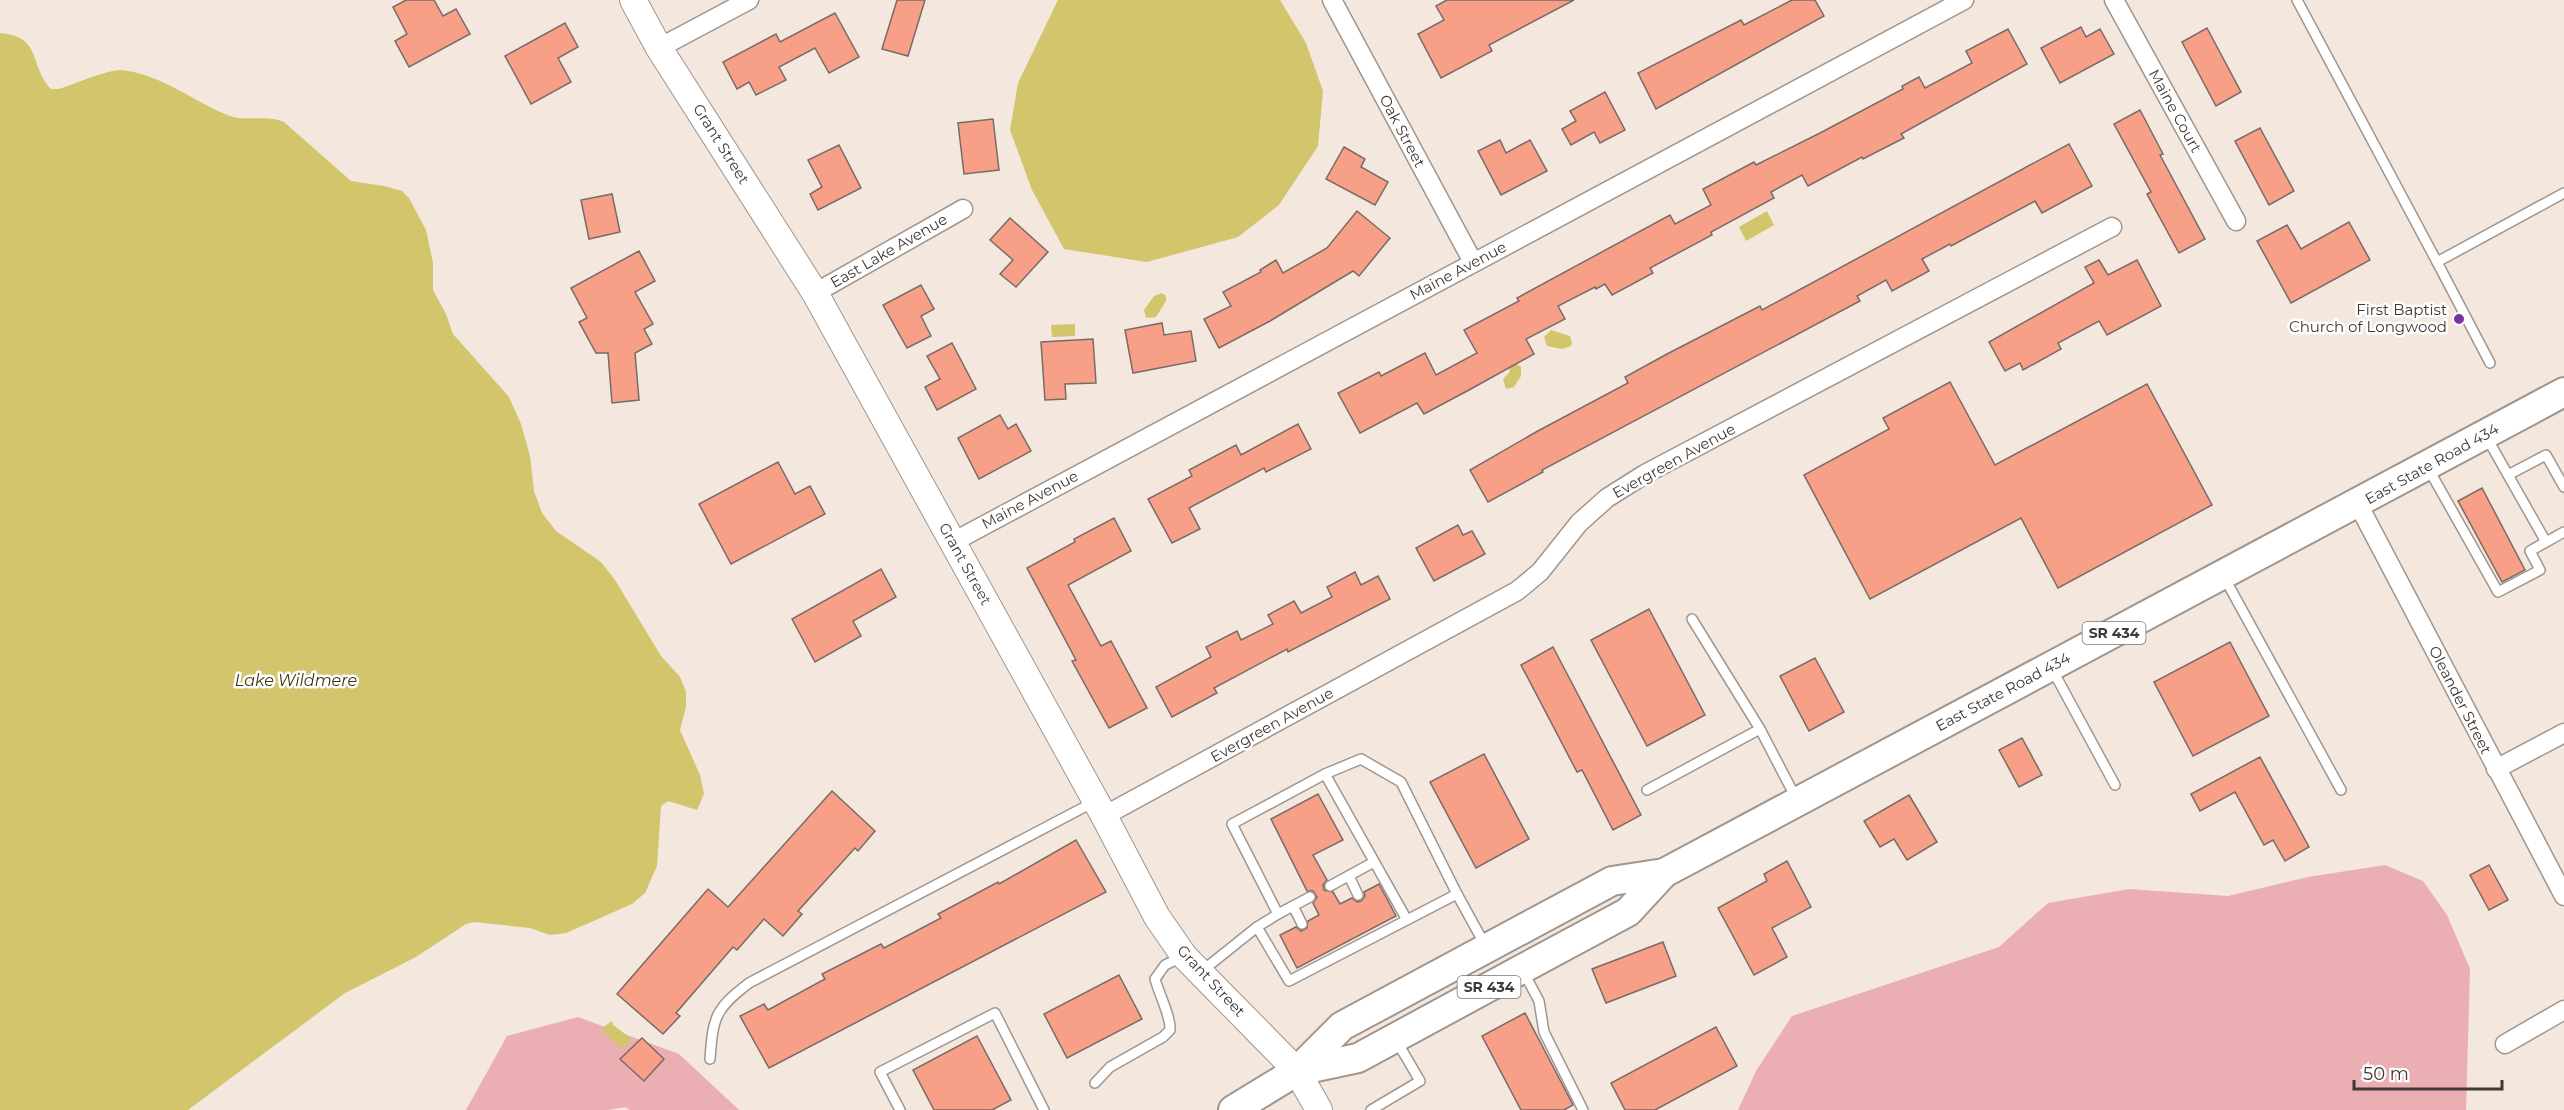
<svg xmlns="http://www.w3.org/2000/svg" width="2564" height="1110" font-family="Montserrat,sans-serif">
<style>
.green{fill:#ebaeb2}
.water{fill:#d2c56c}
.building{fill:#f8a087;stroke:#786b67;stroke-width:1.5}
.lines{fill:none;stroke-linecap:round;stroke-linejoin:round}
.lane-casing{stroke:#a1968e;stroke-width:12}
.street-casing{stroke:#a1968e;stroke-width:21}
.secondary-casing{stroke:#a1968e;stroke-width:28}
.primary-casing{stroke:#a1968e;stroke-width:32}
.lane{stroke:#fff;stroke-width:9}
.street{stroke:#fff;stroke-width:18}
.secondary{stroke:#fff;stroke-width:26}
.primary{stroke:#fff;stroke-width:28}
.poi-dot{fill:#7a32a4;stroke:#fff;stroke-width:2}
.labels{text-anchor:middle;stroke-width:5;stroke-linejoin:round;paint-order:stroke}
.shield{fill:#fff;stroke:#797573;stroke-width:1.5}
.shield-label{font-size:14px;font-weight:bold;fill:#3f3a37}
.street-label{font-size:15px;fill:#3f3a37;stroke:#fff}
.poi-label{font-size:15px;fill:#3f3a37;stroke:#fff;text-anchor:end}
.water-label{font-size:16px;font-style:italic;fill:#3b360f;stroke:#fff}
</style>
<rect width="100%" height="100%" fill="#f3e7de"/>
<g class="green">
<polygon points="2385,865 2423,881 2447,915 2470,969 2466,1110 1738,1110 1756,1071 1792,1016 1999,947 2048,903 2129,889 2228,896 2308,877"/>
<polygon points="578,1017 679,1054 739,1110 630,1110 625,1107 608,1110 466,1110 507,1036"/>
</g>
<g class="water">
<polygon points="1058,0 1280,0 1306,43 1323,91 1318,146 1279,205 1238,237 1147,262 1064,249 1032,190 1010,130 1018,83"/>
<path d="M0,33C43,37 28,64 51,89H59C72,85 109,69 121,70C161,74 194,102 230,116C247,122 267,114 284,122L351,181L384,186L402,191L409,198L426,230L433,263V290L446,314L453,334L509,397L521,424L530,456L534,491L542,513L556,531L601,562L615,580L661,656L680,677L686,692V707L680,730L700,775L704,794L697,810L668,801L661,806L657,866L645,893L632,904L566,933L550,935L530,928L474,922L466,924L416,957L345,993L188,1110H0Z"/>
<polygon points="1767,211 1774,225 1746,241 1739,227"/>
<polygon points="1162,293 1166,296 1166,301 1156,317 1146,318 1144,310 1154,296"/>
<polygon points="1075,324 1075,336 1052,337 1051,325"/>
<polygon points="1551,330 1570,336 1572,342 1571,346 1562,349 1547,346 1544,337"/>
<polygon points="1515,363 1521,367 1521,376 1514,387 1506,389 1503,379 1509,373 1510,367"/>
<polygon points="612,1021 613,1025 632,1039 623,1049 605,1034 601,1034 605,1026"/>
</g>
<g class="building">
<polygon points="406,0 434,0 443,16 456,9 470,34 409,67 395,41 407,34 393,7"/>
<polygon points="897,0 925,0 908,56 882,49"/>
<polygon points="1447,0 1574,0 1489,45 1492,51 1441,78 1418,34 1444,20 1436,6"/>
<polygon points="1792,0 1815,0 1824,16 1656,109 1638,73 1741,20 1744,25"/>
<polygon points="835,13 859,57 829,73 815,48 779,67 786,80 756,95 749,82 737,89 723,62 776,34 780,42"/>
<polygon points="565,23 578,47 558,58 571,82 531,104 505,56"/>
<polygon points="2081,27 2086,37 2100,29 2114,54 2060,83 2041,48"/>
<polygon points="2207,28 2241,92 2216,106 2182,42"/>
<polygon points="2008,29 2027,64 1901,134 1904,138 1863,159 1862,157 1808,186 1802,175 1771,192 1774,198 1711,232 1712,235 1650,268 1653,273 1612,295 1605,284 1596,289 1595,287 1558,306 1565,319 1526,339 1534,354 1469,390 1424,414 1417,403 1360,433 1338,393 1379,372 1381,376 1425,353 1436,375 1477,353 1464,330 1519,301 1517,298 1670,215 1675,224 1711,205 1703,189 1754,162 1756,165 1822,132 1903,89 1902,86 1919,77 1925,88 1972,63 1966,51"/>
<polygon points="1605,92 1625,130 1600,143 1594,132 1571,145 1562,129 1576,121 1570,111"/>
<polygon points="2140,110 2163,154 2160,155 2205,239 2179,253 2147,194 2151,192 2114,124"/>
<polygon points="993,119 999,170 964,174 958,123"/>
<polygon points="2260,128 2294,191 2269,205 2235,141"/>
<polygon points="1500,140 1506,153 1530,140 1547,171 1501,195 1478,151"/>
<polygon points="2069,144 2092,186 2042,213 2035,201 1951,246 1950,244 1922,259 1929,271 1892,291 1886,280 1857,296 1860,301 1542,470 1543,472 1488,502 1470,470 1536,432 1628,383 1625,377 1667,354 1760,306 1762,310"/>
<polygon points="839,145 861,188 818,210 810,194 822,187 808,160"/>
<polygon points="1344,147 1365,159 1361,167 1388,182 1375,205 1326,179"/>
<polygon points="612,194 620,232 589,239 581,200"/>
<polygon points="1357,211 1390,238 1359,276 1353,271 1270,321 1219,348 1204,319 1231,306 1223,292 1261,272 1260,270 1276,260 1283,273 1327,248"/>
<polygon points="1010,218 1048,252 1016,287 1000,274 1013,260 990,240"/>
<polygon points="2349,222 2370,260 2291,303 2257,241 2287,225 2301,249"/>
<polygon points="639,251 655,281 635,292 653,324 644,329 652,344 635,353 639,400 612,403 608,353 596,353 579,322 587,318 571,288"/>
<polygon points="2099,260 2108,275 2137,260 2161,306 2107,335 2099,321 2058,343 2061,349 2023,370 2020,363 2005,371 1989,342 2094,283 2085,267"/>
<polygon points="921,285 934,309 921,316 931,336 907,348 883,305"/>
<polygon points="1162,323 1164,335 1191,331 1196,361 1133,373 1125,330"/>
<polygon points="1093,339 1096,383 1065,384 1066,399 1045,400 1041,342"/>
<polygon points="952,343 976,389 937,410 925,387 940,379 927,356"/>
<polygon points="1950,382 1995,465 2147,384 2212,505 2058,588 2021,518 1870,599 1804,475 1889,429 1883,418"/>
<polygon points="1000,415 1008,429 1016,424 1031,451 979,479 958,438"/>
<polygon points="1298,424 1311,449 1266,472 1264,468 1189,508 1200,529 1172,543 1148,499 1192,476 1189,470 1236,445 1241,455"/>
<polygon points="778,462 795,494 810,486 825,514 731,564 699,504"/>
<polygon points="2482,488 2525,570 2502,582 2458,501"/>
<polygon points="1114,518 1131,551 1068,585 1101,646 1111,641 1147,708 1109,728 1072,661 1076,660 1027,568 1075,542 1074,539"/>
<polygon points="1458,525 1463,535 1472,531 1485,554 1434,581 1416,548"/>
<polygon points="881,569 896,597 853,621 861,636 815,662 792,619"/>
<polygon points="1355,572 1361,585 1378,576 1390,599 1288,652 1287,649 1214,688 1217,693 1172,717 1156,687 1211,657 1206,647 1237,631 1241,640 1273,624 1268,615 1294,601 1301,613 1332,597 1327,587"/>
<polygon points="1649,609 1705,715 1647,746 1591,640"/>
<polygon points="2230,642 2269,716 2193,756 2154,682"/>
<polygon points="1553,647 1641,815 1613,830 1582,770 1577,772 1521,665"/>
<polygon points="1815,658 1844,712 1809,731 1780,676"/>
<polygon points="2022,738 2042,775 2019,787 1999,750"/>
<polygon points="1484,754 1529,839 1476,868 1430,782"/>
<polygon points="2260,757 2309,847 2285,861 2273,840 2264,845 2235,792 2200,811 2191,794"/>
<polygon points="832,791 875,831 858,851 855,848 798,911 802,914 783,936 764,919 737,950 733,947 676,1013 680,1016 663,1034 617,994 708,889 728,907"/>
<polygon points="1318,794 1343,840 1313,855 1327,880 1323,885 1324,890 1333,892 1340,904 1352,898 1357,902 1361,901 1365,896 1364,892 1379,884 1396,916 1297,968 1280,935 1296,927 1301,931 1307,928 1308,921 1319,915 1313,903 1317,897 1313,891 1307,891 1271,819"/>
<polygon points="1909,795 1937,842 1907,860 1894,839 1880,847 1864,821"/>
<polygon points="1076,840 1106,892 769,1068 740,1016 764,1004 768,1010 825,979 822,974 881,944 884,948 941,918 938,914 998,882 999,884"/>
<polygon points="1787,861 1811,907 1772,928 1787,957 1754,975 1718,908 1767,881 1764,874"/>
<polygon points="2489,865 2508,900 2489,910 2470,875"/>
<polygon points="1663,942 1676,976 1606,1003 1592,969"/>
<polygon points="1119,975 1142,1019 1067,1058 1044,1014"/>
<polygon points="1525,1013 1573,1105 1564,1110 1521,1110 1482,1036"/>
<polygon points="1716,1027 1737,1066 1655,1110 1625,1110 1611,1083"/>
<polygon points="977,1036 1011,1100 992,1110 934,1110 913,1070"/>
<polygon points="642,1038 664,1059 644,1081 620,1059"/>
</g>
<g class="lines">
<g class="lane-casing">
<g id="lane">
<polyline points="2297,0 2437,262 2564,193"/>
<polyline points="2437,262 2490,363"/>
<polyline points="2428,468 2498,592 2540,570 2530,551 2546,542 2487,438"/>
<polyline points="2508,475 2546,455 2564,487"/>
<polyline points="2546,542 2564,532"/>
<polyline points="2224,577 2341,790"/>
<polyline points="1692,619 1760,729"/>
<polyline points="2052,669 2115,785"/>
<polyline points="1325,774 1407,920"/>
<polyline points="1647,790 1760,729 1797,800"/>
<polyline points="1349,876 1358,895"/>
<polyline points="1330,886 1374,862"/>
<polyline points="1293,906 1302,924"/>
<polyline points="1278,914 1310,897"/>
<polyline points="1257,927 1278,914 1232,824 1325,774 1361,759 1401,782 1457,894"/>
<polyline points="1202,971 1257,927 1289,981 1457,894 1485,945"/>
<polyline points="1523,971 1539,1001 1544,1032 1583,1110"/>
<path d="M710,1059C713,1017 715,1009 749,983L1094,802"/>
<path d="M1095,1083L1110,1067L1163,1037L1170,1030C1171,1017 1159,994 1155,979L1165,965L1182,957"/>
<polyline points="900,1110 880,1072 995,1013 1044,1110"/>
<polyline points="1371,1110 1420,1081 1396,1040"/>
</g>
</g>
<g class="street-casing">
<g id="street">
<polyline points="1332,0 1473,262"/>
<polyline points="2114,0 2236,221"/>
<polyline points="659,48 749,0"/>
<polyline points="815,293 963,209"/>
<polyline points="2358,504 2564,896"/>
<polyline points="953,542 1964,0"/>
<polyline points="2496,769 2564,733"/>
<polyline points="1104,816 1517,591 1540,572 1579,523 1607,498 1645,474 2112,227"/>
<polyline points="2505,1044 2564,1010"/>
</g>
</g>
<g class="secondary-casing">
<polyline id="secondary" points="633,0 659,48 815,293 1104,816 1157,917 1184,956 1297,1071 1319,1110"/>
</g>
<g class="primary-casing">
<g id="primary">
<polyline points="1297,1071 1358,1058 1522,969 1628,912 1664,873"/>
<polyline points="1233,1110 1297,1071 1342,1026 1612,881 1664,873 2564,392"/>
</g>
</g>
<use href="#lane" class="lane"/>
<use href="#street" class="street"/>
<use href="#secondary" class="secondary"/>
<use href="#primary" class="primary"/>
</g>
<circle class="poi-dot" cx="2459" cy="319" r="6"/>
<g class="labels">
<g class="shield">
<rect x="2082.5" y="622" width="63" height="22" rx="4.5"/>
<rect x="1457.5" y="976" width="63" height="22" rx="4.5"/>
</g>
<g class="shield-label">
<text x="2114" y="638">SR 434</text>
<text x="1489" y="992">SR 434</text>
</g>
<g class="street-label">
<text transform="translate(2175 111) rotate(61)" y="5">Maine Court</text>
<text transform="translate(1402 131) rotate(62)" y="5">Oak Street</text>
<text transform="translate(721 144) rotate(58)" y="5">Grant Street</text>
<text transform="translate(889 251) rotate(-30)" y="5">East Lake Avenue</text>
<text transform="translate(1458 271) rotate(-28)" y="5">Maine Avenue</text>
<text transform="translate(1674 461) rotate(-29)" y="5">Evergreen Avenue</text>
<text transform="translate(2432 464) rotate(-29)" y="5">East State Road 434</text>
<text transform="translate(1030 500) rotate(-28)" y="5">Maine Avenue</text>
<text transform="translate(965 564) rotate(61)" y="5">Grant Street</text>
<text transform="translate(2003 692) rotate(-28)" y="5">East State Road 434</text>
<text transform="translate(2460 700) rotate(63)" y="5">Oleander Street</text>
<text transform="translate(1272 725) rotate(-29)" y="5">Evergreen Avenue</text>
<text transform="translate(1211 981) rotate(47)" y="5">Grant Street</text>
</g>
<g class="poi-label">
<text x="2447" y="315">First Baptist<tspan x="2447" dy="17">Church of Longwood</tspan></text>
</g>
<g class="water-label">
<text x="296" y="686">Lake Wildmere</text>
</g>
</g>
<path d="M2354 1080v9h148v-9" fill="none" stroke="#3f3a37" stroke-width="3"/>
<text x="2363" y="1080" font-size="18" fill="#3f3a37" stroke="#ffffff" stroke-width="4.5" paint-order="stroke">50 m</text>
</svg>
